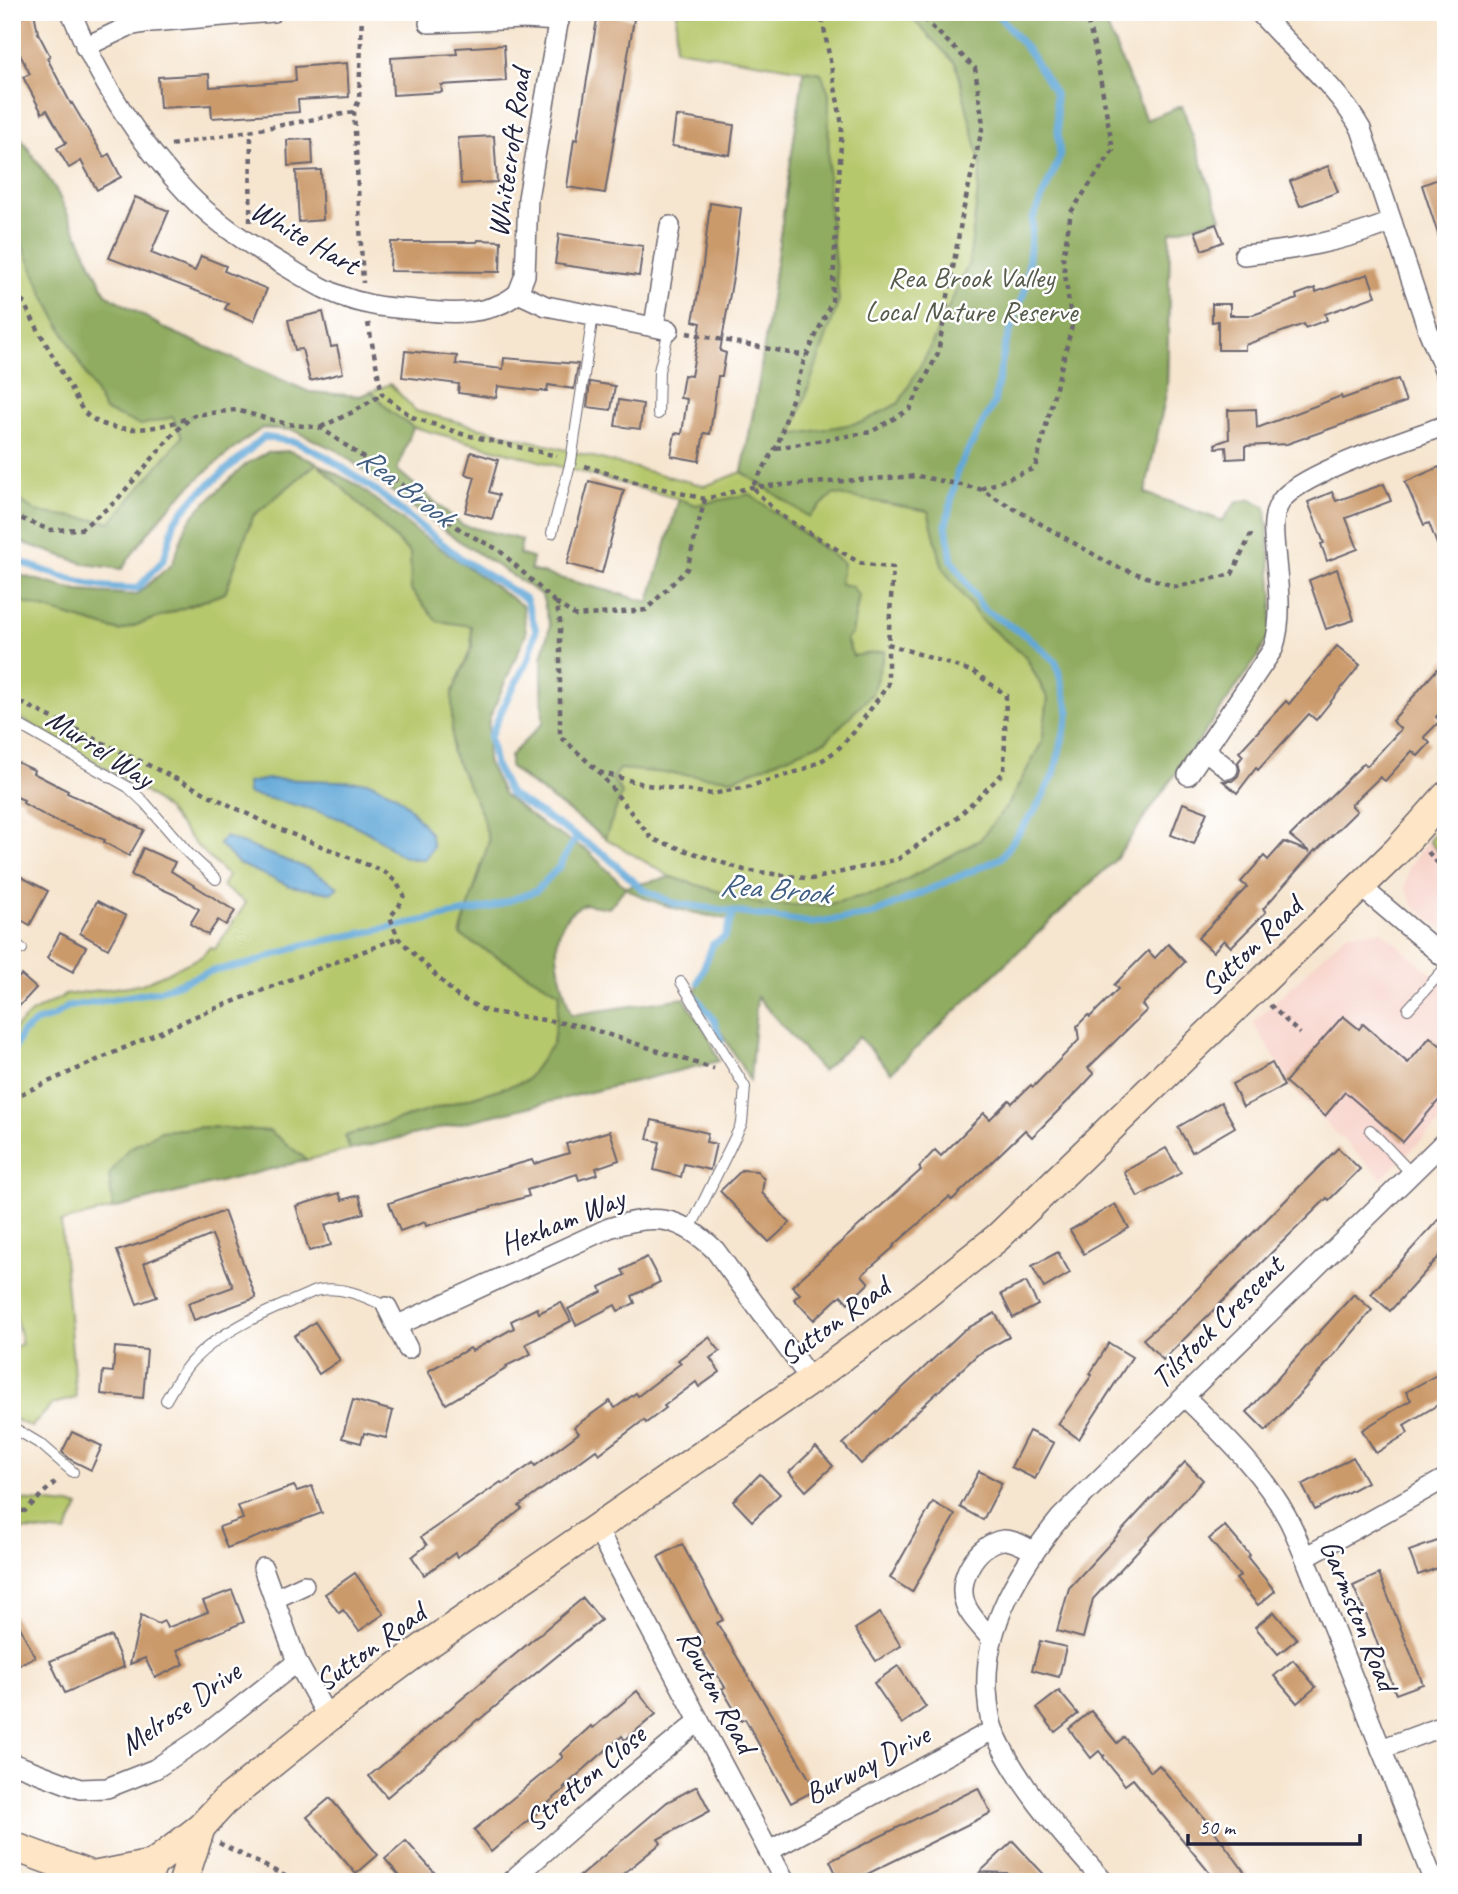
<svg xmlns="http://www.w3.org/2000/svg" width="1458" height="1894" font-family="Caveat,sans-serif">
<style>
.built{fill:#f7d1c8}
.green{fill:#b6c86c;stroke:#6c7554;stroke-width:2;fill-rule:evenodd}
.forest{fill:#90ac60;stroke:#59674e;stroke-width:2}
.water{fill:#62a8d8;stroke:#42658a;stroke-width:2}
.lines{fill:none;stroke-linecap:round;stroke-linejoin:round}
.stream{stroke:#62a8d8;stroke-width:7}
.building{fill:#cb9a6b}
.lane-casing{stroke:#6c666f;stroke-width:12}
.street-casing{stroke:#6c666f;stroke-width:22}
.secondary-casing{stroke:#6c666f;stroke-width:31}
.path{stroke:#6c666f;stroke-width:4.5;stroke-dasharray:5 5;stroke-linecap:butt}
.lane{stroke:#fff;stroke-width:10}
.street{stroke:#fff;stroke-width:19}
.secondary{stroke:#fee5c5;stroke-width:28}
.labels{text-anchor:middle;stroke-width:5;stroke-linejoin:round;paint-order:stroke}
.street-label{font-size:30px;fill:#22223b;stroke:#fff}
.park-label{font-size:30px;fill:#565c4c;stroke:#fff}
.water-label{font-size:32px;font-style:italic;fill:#3f5e82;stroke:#fff}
</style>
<rect width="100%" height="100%" fill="#fff"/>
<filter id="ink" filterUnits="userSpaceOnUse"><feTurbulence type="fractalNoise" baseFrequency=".0143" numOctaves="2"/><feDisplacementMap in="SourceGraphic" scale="14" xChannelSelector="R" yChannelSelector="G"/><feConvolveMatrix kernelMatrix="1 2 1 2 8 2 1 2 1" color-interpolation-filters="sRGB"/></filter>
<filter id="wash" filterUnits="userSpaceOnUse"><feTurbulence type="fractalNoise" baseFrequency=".00686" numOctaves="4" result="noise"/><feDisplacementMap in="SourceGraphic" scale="28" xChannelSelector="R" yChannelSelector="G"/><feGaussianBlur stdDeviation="1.57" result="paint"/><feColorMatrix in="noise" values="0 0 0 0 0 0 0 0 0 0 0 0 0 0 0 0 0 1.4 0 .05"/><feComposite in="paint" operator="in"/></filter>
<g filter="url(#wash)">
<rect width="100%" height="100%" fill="#f6e5cf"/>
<g class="built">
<polygon points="1446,818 1446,933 1413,905 1405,887 1409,867"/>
<polygon points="1381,931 1446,986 1446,1117 1382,1178 1300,1098 1253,1023 1347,933"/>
</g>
<g class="green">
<path d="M677,12H1101L1146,120L1182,106L1221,218L1170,232L1167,389L1145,493L1223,521L981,620L1026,657L1048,699L1042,742L1009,803L980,840L887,890L825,905H763L671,877L605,838L520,776L510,767V756L543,723L542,658L550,626L542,595L456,539L338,451L293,430L262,428C207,466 158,512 122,569L86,564L12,539V125L55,188L106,294L166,329L309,392L360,396L390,384L416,411L705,486L742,472L759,382L804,70L675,49ZM413,427L679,499L649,602L530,570L533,559L519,554L522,540L462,525L397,470Z"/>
<polygon points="317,463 410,553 412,590 471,626 472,646 452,694 452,752 481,812 489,841 460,935 560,993 553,1044 526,1081 345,1136 350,1150 307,1160 270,1131 205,1127 161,1131 109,1175 113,1209 61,1222 76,1398 53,1404 31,1427 12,1418 12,1348 22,1344 12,1301 12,1031 31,1013 65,995 142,984 201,957 210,947 215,949 246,903 222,886 228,876 195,844 165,808 141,789 12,713 12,599 120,631 225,593 253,516"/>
<polygon points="1446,818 1446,862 1429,841"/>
<polygon points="12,1499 79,1506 66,1533 12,1529"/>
</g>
<g class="forest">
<path d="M906,12H1101L1146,120L1182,106L1221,218L1170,232L1167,389L1145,493L1222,521L1236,503L1251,499L1266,507L1273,599L1270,633L1257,658L1114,861L891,1072L859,1037L822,1071L757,997L750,1081L714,1020L695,996L698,982L713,944L725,937L731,920C694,913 657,907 625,888L609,908L585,904C581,906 574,909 571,913C544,939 563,985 571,1015L684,998L709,1037L719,1061L350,1150L345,1136L526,1081L553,1043L560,993L460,935L489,841L481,812L452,752V694L472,647L471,626L437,621L411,590L410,553L317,463L253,516L225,593L120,631L12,599V573L78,591L136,595L172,564L187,524L198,510L246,464L268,452L290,451L317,463L357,485L416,531L523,606L526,634L489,719L487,761L504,795L546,827L588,851L625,887L671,877L763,905H825L887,890L980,840L1009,803L1042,742L1048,699L1026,657L981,620L943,569L928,511L833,494L809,517L742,472L759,382L804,70L821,73L829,93L828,198L839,301L792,435L863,422L899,403L928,352L969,263L981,166L956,64Z"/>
<path d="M12,125L55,188L106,294L166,329L309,392L360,396L372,392L391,412L413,427L397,470L462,525L522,540L519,554L533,559L530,570L649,602L679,499L696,505L750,494L843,563L840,584L851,586L859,595L852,634L846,639L853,656L885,651L872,694L826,741L733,779L620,769L613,779L622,793L605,838L510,767V756L543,723L542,658L550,626L542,595L456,539L338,451L293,430L262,428C207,466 158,512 122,569L86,564L12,539V495L37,512L111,522L182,437L173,417L141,425L105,411L44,295L12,222Z"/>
<polygon points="205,1127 270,1131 307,1160 113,1209 109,1175 128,1149 161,1131"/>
</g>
<g class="water">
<path d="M268,779L369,782L395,794L407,805L430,833L433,847L425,859C400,860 396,852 377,838C367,831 354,825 343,820C312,808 280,801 248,794L247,783Z"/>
<polygon points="225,837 309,869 338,887 331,893 290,886 239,864 219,844"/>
</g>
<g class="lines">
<g class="stream">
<path d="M12,559C54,574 93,591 138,588L164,559L175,520L195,497L264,437L296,442L327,457L375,490L463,560L526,599L536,630L529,658L506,701L490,737L495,765L510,794L605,855L642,889L673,903L811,923L871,915L1001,858L1039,804L1054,774L1069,712L1056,662L1028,637L983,609L952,560L946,525L958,469L994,403L1005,346L1026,286L1033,218L1060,157L1055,93L1030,53L996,12"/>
<polyline points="698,982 713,944 725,937 733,913"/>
<polyline points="695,996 714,1020 721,1041"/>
<polyline points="12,1053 22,1033 36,1022 53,1017 67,1007 159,991 211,971 249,964 303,945 491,907 536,891 559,867 577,836"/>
</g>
</g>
<g id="blocks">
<g class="building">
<polygon points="12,12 34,12 38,33 50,56 47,58 71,104 72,103 104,157 109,154 121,177 97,190 81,161 69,168 57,148 66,143 47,110 42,113 23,77 30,74 12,39"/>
<polygon points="598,13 634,19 605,193 567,187 574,139 577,140"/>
<polygon points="504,45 506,81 441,85 442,92 393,95 391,58 457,54 456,48"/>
<polygon points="347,63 349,97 298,100 299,112 212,118 211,105 160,108 158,77 209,74 210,87 296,81 295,67"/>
<polygon points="676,116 734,125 730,155 672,146"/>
<polygon points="494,136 497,182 461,184 458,138"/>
<polygon points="312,139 313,164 288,166 287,140"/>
<polygon points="1328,166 1338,192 1300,206 1290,181"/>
<polygon points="321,170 323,220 299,222 296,171"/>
<polygon points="1446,176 1446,245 1442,246 1422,185"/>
<polygon points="135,197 169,211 151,253 195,271 201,256 226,266 224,271 267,289 254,321 225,309 228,303 109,258"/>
<polygon points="710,203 741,208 733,277 720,351 726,353 722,376 718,376 710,434 704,433 699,461 671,456 675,433 682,434 687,399 680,398 684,375 691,376 701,323 693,321 703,265"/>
<polygon points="1216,224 1223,242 1202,250 1195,231"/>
<polygon points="559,234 643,246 639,276 555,264"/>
<polygon points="478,240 501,241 500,272 390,271 391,242 477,242"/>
<polygon points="1368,274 1376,296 1325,314 1327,320 1305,328 1304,324 1245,345 1245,350 1218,350 1218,321 1212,322 1212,304 1230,304 1230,315 1253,315 1297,299 1296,295 1315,288 1316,292"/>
<polygon points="323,312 331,347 337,346 343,373 310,381 302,349 295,350 288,320"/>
<polygon points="405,351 457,356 456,364 503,369 504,358 578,364 574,389 548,385 547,391 539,391 498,386 496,398 458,393 459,384 402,377"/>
<polygon points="1398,379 1406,402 1287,444 1245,446 1245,458 1227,459 1226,447 1216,448 1215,444 1229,439 1228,410 1256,409 1257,428 1341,396 1342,399"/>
<polygon points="590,382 615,386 611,410 587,407"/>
<polygon points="619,400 643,404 640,429 615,426"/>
<polygon points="471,452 498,460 489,492 499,495 492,519 465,512 475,477 465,474"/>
<polygon points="1439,467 1446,483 1444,563 1429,523 1424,525 1405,482"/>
<polygon points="589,481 624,490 602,573 567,564"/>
<polygon points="1384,484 1391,501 1346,518 1358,549 1327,561 1321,544 1324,543 1308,502 1332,492 1336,501"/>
<polygon points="1337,569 1354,620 1326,629 1309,580"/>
<polygon points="1337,646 1360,665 1316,720 1309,714 1258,770 1256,768 1237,793 1223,781 1232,781 1238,776 1240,770 1238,762 1243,756 1239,752 1286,701 1289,704"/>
<polygon points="1446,659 1446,706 1436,717 1440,721 1424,737 1430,743 1418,756 1412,751 1385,781 1380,777 1351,805 1357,811 1316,851 1315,850 1263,909 1266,912 1231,947 1224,940 1213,952 1198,938 1247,887 1241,882 1264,856 1268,860 1284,842 1310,852 1290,836 1364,763 1367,766 1401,729 1392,721"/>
<polygon points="12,760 34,770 33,773 68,791 67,793 106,810 144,830 129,856 104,842 105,840 53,820 23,803 24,800 12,795"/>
<polygon points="1183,803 1207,812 1194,844 1171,835"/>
<polygon points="143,848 175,862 171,871 235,911 226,925 218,920 208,935 190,924 199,909 173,894 131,875"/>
<polygon points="12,872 48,891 30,925 12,915"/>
<polygon points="97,901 126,916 108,949 80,933"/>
<polygon points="60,933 86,947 73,972 47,958"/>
<polygon points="1168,944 1185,962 1142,1005 1147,1010 1088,1068 1094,1074 1080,1089 1032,1137 1025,1130 952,1200 949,1197 893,1246 894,1247 862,1275 869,1283 848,1303 841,1295 814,1320 794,1299 800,1294 792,1286 921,1170 919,1167 935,1150 941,1156 984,1113 990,1119 1009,1100 1012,1103 1031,1085 1033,1087 1079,1040 1077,1026 1088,1015 1090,1017 1118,989 1114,985 1148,951 1155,958"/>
<polygon points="21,975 36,988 12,1014 12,985"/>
<polygon points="1343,1016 1359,1029 1363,1024 1408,1063 1430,1037 1446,1050 1446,1092 1403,1142 1345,1092 1325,1116 1285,1082"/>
<polygon points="1272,1063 1284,1086 1243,1107 1232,1084"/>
<polygon points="1221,1102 1235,1127 1192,1152 1178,1127"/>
<polygon points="652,1120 708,1133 706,1142 716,1144 710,1170 684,1164 681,1177 654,1170 660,1142 647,1139"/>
<polygon points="610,1131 619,1160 596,1168 598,1174 579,1180 577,1174 527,1190 529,1196 426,1226 425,1222 400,1231 389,1203 434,1188 532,1160 534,1164 569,1153 566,1144"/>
<polygon points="1166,1148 1181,1173 1138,1197 1124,1172"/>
<polygon points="1338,1148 1360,1169 1329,1200 1327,1198 1163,1360 1143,1339 1172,1314"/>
<polygon points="742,1170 757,1171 764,1179 762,1193 790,1223 769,1242 720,1191"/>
<polygon points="339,1193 342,1200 359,1195 364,1213 325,1225 331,1245 309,1251 296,1206"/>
<polygon points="1115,1204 1129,1228 1084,1254 1070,1230"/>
<polygon points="224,1211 256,1298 194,1320 188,1303 233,1287 212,1235 144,1263 157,1297 137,1304 117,1251 154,1239"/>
<polygon points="1446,1211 1446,1249 1390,1311 1371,1294"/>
<polygon points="1058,1252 1070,1273 1044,1288 1032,1266"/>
<polygon points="647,1257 660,1282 632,1296 635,1303 618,1311 615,1305 576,1325 568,1309 602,1292 600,1287 625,1275 622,1270"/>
<polygon points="1026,1282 1038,1305 1013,1318 1001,1294"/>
<polygon points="1354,1294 1372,1310 1316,1376 1266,1431 1247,1412"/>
<polygon points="561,1302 571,1321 526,1344 531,1354 506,1366 507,1368 446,1404 428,1371 470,1348 472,1351 514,1328 511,1321 537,1308 539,1313"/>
<polygon points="995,1313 1009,1337 978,1354 861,1464 843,1444 964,1330"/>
<polygon points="315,1322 340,1360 319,1374 294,1336"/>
<polygon points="709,1337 720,1351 710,1358 720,1372 699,1387 696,1382 664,1406 666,1408 646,1423 644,1420 599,1454 596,1450 519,1506 522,1509 478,1542 457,1557 455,1553 424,1575 412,1557 427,1545 421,1537 501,1482 503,1484 533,1463 535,1466 579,1433 574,1427 610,1401 615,1408 636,1393 638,1396 681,1363 678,1360"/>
<polygon points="1109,1343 1132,1357 1079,1439 1058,1424 1092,1375 1090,1374"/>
<polygon points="115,1347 147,1350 143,1398 101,1394 103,1371 113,1372"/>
<polygon points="1440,1373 1446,1383 1446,1400 1404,1425 1408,1433 1376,1453 1362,1430 1411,1400 1406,1392"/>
<polygon points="353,1400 393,1411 386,1438 364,1433 361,1443 342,1438"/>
<polygon points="1029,1431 1054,1443 1035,1479 1011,1467"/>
<polygon points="72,1432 102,1446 91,1470 71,1460 62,1452"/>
<polygon points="816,1447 833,1466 806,1491 789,1472"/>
<polygon points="1353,1457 1367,1482 1315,1510 1302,1485"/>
<polygon points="1185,1462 1203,1480 1093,1599 1083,1638 1057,1631 1069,1588"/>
<polygon points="979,1471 1002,1483 983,1520 960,1507"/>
<polygon points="760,1474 780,1494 752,1521 733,1501"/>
<polygon points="294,1486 297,1491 312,1486 322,1513 227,1548 219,1527 243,1519 238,1506"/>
<polygon points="933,1502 955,1515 912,1592 890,1578"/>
<polygon points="1225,1526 1250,1555 1248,1558 1275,1591 1258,1605 1236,1579 1240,1576 1209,1539"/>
<polygon points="1446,1538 1446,1565 1418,1575 1409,1551"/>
<polygon points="682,1544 723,1620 717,1623 816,1790 791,1803 745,1719 741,1721 722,1689 725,1687 699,1646 704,1643 658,1557"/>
<polygon points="355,1573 384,1614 359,1631 343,1610 339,1613 325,1594"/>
<polygon points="1379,1574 1423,1684 1396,1694 1369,1621 1353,1586"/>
<polygon points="232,1590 244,1622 177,1650 184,1664 155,1678 145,1658 130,1664 141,1615 158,1624 164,1621 167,1628 208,1612 203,1601"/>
<polygon points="583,1598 601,1620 479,1720 478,1719 387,1797 369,1776"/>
<polygon points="12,1611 35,1657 12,1668"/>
<polygon points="1274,1612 1297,1639 1278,1654 1255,1627"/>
<polygon points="880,1613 901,1646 876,1661 855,1629"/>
<polygon points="111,1636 124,1667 65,1693 50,1661"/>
<polygon points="1040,1641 1066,1647 1059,1677 1032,1670"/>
<polygon points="1293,1660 1316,1687 1297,1703 1274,1676"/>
<polygon points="898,1666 926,1707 902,1724 874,1683"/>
<polygon points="637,1691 656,1714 625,1740 622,1736 564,1787 566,1788 491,1852 474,1830 563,1757 560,1754 591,1726 593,1728"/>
<polygon points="1059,1691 1078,1714 1055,1732 1037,1708"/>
<polygon points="1091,1711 1117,1743 1124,1737 1151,1772 1159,1765 1210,1825 1252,1882 1217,1882 1133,1779 1125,1785 1103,1757 1105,1755 1103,1756 1099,1751 1091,1758 1069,1729"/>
<polygon points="697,1786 710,1811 658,1839 661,1843 613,1882 573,1882 667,1802"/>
<polygon points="978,1788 991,1813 851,1882 840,1882 830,1861"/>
<polygon points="330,1798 378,1855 356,1874 307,1817"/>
<polygon points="406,1841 443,1882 405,1882 385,1859"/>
<polygon points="1013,1841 1051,1882 1016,1882 1007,1873 980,1872"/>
</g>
</g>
</g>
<g filter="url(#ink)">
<use href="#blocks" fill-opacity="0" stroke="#6c666f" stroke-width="2"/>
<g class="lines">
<g class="lane-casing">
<g id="lane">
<polyline points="658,414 659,371 669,330"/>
<polyline points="552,533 571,461 593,315"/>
<polyline points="12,721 128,787 145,803 189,854 216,879"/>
<polyline points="12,940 22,949"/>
<polyline points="681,982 745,1087 742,1123 690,1229"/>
<polyline points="1408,1009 1446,967"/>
<polyline points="1370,1130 1412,1174"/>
<path d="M166,1400C174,1386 182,1371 193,1360C225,1327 274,1309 315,1291C340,1285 365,1296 387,1307"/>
<polyline points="12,1427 42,1445 73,1472"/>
</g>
</g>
<g class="street-casing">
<g id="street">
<path d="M71,12C98,79 139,143 189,195C217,224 253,247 287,267C311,282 336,297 364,303C381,308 400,308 417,310C451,314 492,316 518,293"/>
<path d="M1259,12C1293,51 1335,84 1361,129L1428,330L1446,374"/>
<polyline points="429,23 524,19 559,21"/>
<polyline points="85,47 129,26 151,22 273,12"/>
<path d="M1244,255C1297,250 1342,241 1392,222"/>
<polyline points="518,293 525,275 528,198 560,12"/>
<polyline points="518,293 546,306 669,330"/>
<polyline points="654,326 670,226"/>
<polyline points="1205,750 1228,769"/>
<path d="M1188,775L1273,649C1285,614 1276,574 1274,537C1273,525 1274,511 1281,501C1300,473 1410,439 1446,425"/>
<polyline points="1360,886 1446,959"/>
<polyline points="387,1307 408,1349"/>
<path d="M396,1326L609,1228C655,1213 680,1216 715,1250L811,1380"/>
<path d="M1185,1397C1222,1434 1262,1471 1287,1517C1294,1529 1299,1544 1305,1557L1434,1882"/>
<polyline points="597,1529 785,1882"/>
<polyline points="1305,1557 1446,1478"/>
<polyline points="263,1568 297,1662 328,1718"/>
<polyline points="274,1599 304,1585"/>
<path d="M991,1639C983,1628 969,1616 965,1603C956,1579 977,1544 1003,1540C1013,1539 1025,1547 1034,1551"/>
<polyline points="1381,1749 1446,1725"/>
<polyline points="12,1763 80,1789 107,1788 155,1769 201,1738 297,1662"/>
<polyline points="769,1851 993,1730"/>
<polyline points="510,1882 613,1792 699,1721"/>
<path d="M1104,1882C1064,1836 1019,1788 994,1731C989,1719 988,1703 987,1689C984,1624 1021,1566 1061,1517L1446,1140"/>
</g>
</g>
<g class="secondary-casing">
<g id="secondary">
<polyline points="12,1846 93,1876 153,1864"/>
<polyline points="146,1882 153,1864 201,1827 224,1802 328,1718 424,1647 811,1380 905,1311 997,1238 1397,851 1446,796"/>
<polyline points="183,1882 201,1827"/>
</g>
</g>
<g class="path">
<polyline points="362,12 359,100 354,112 363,283"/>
<polyline points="171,145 354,112"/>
<polyline points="250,222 251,131"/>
<path d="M12,282L83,411C109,438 158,430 190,417"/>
<polyline points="368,323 382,394 412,417 462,434 557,456"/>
<polyline points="687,333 806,356"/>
<polyline points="321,427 353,412 382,394"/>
<polyline points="776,448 871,432 910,409 938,353 963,211 983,125 975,68 917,12"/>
<polyline points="585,466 635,482 705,499 752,487 918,476 980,489 1114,566 1176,587 1232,574 1252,532"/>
<polyline points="981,489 1035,468 1072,326 1063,259 1071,212 1113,150 1095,49 1085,12"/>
<polyline points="705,499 687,569 646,610 576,616 556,603 560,621 560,736 599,772 652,839 744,870 812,879 898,859 958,817 1004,772 1006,695 974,672 888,644 893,568 860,563 778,514 752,487 778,444 804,361 832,301 842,125 821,12"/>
<polyline points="12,515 50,530 81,529 115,502 175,432 194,415 236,410 287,424 321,428 414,493 462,531 499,550 556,603"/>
<polyline points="12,698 272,826 385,872 396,882 404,895 399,906 390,917 398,938 457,996 486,1011 582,1026 714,1069"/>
<polyline points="599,772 647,785 712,794 747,787 802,770 821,761 836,751 854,732 888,685 888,644"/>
<polyline points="1428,852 1446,872"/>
<polyline points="1270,1005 1300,1034"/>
<polyline points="12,1098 196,1016 398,938"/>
<polyline points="12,1510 25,1511 58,1479"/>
<polyline points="219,1843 297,1882"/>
</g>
<use href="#lane" class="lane"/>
<use href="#street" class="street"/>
<use href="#secondary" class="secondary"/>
</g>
</g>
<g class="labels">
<g class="street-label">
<text transform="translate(509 153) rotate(-82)" y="10">Whitecroft Road</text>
<text transform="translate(305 237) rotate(30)" y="10">White Hart</text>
<text transform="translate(100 748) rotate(33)" y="10">Murrel Way</text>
<text transform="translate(1251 946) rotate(-44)" y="10">Sutton Road</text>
<text transform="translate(562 1221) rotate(-22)" y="10">Hexham Way</text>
<text transform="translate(834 1321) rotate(-36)" y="10">Sutton Road</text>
<text transform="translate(1217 1322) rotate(-45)" y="10">Tilstock Crescent</text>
<text transform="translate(1359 1615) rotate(68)" y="10">Garmston Road</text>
<text transform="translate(370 1647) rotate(-36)" y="10">Sutton Road</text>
<text transform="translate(717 1691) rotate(62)" y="10">Rowton Road</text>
<text transform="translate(180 1708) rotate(-35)" y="10">Melrose Drive</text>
<text transform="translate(867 1764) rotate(-28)" y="10">Burway Drive</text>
<text transform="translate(585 1778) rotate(-40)" y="10">Stretton Close</text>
</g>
<g class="park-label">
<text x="971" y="287">Rea Brook Valley<tspan x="971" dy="34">Local Nature Reserve</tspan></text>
</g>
<g class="water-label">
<text transform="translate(406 486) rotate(37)" y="11">Rea Brook</text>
<text transform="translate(775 888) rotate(5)" y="11">Rea Brook</text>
</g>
</g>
<rect width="1458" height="1894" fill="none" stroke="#fff" stroke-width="42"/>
<path d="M1188 1834v10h172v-10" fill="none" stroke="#22223b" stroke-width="3.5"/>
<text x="1199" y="1834" font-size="21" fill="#22223b" stroke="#ffffff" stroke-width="5" paint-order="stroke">50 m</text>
</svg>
